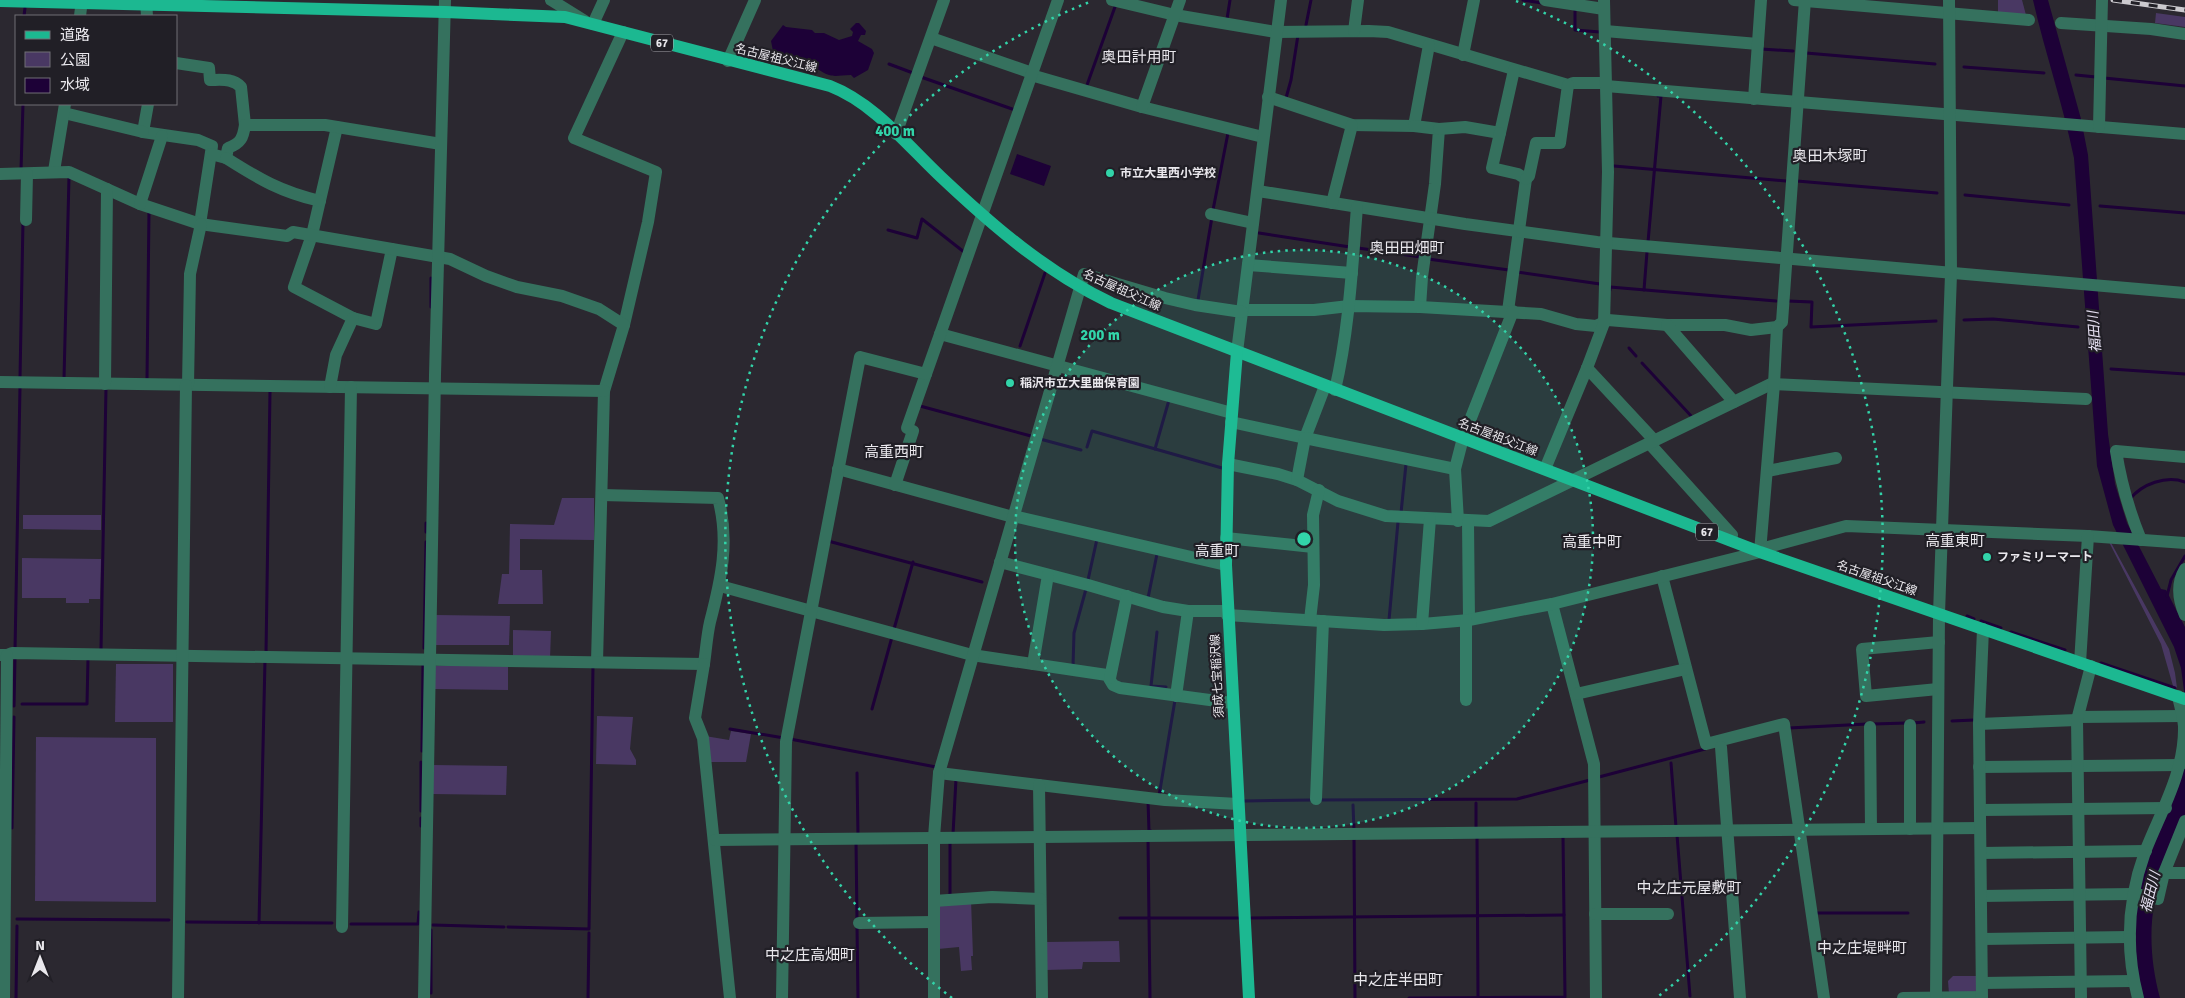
<svg xmlns="http://www.w3.org/2000/svg" width="2185" height="998" font-family="Signika,'Noto Sans JP',sans-serif">
<style>
.green{fill:#493863}
.water{fill:#1d0137}
.lines{fill:none;stroke-linecap:round;stroke-linejoin:round}
.stream{stroke:#1d0137;stroke-width:3}
.minor{stroke:#35715e;stroke-width:12}
.major{stroke:#1cb891;stroke-width:12}
.rail-casing{stroke:#cccacf;stroke-width:5}
.rail{stroke:#211f26;stroke-width:3;stroke-dasharray:9;stroke-linecap:butt}
.ring{fill:none;stroke:#32d4a9;stroke-width:2.5;stroke-dasharray:2.5 5}
.poi-dot{fill:#32d4a9;stroke:#211f26;stroke-width:2}
.labels{text-anchor:middle;stroke-width:4.5;stroke-linejoin:round;paint-order:stroke}
.shield{fill:#211f26;stroke:#adabb1;stroke-width:1}
.shield-label{font-size:11px;font-weight:bold;fill:#e9e7ec}
.street-label{font-size:12px;fill:#e9e7ec;stroke:#211f26}
.poi-label{font-size:12px;font-weight:bold;fill:#e9e7ec;stroke:#211f26;text-anchor:start}
.water-label{font-size:14px;font-style:italic;fill:#e6e0f2;stroke:#211f26}
.quarter-label{font-size:15px;fill:#e9e7ec;stroke:#211f26}
.centre{fill:#32d4a9;stroke:#211f26;stroke-width:2.5}
.ring-label{font-size:15px;text-anchor:middle;font-weight:bold;fill:#32d4a9;stroke:#211f26;stroke-width:4.5;stroke-linejoin:round;paint-order:stroke}
</style>
<rect width="100%" height="100%" fill="#2b2830"/>
<g class="green">
<polygon points="1998,0 2022,0 2026,15 1998,14"/>
<polygon points="2156,13 2185,17 2185,27 2155,23"/>
<polygon points="562,498 594,498 594,540 520,539 520,570 542,570 543,604 498,604 502,574 509,574 510,524 554,525"/>
<polygon points="23,515 101,515 101,530 23,529"/>
<polygon points="2109,539 2169,649 2175,673 2177,688 2173,686 2161,644 2110,544"/>
<polygon points="22,558 101,559 100,599 89,599 89,603 66,603 66,598 22,598"/>
<polygon points="436,615 510,616 509,645 435,645"/>
<polygon points="513,630 551,631 550,659 513,658"/>
<polygon points="116,664 173,664 173,722 115,722"/>
<polygon points="508,664 508,690 434,689 434,666"/>
<polygon points="597,716 633,717 630,749 636,760 636,765 596,764"/>
<polygon points="731,731 751,734 746,762 708,762 705,736 729,740"/>
<polygon points="36,737 156,738 156,902 35,901"/>
<polygon points="433,765 507,766 506,795 432,794"/>
<polygon points="971,900 973,956 971,956 972,970 961,971 959,947 938,949 938,903"/>
<polygon points="1119,941 1120,962 1083,962 1082,969 1046,970 1046,942"/>
<polygon points="1953,976 1979,976 1979,991 1949,994 1948,981"/>
</g>
<g class="water">
<path d="M2033,0H2048L2081,119L2088,155L2108,434L2115,484L2127,523L2161,589L2166,590L2185,627V698L2181,668L2174,647L2113,525L2097,466L2074,158C2063,104 2045,53 2033,0Z"/>
<path d="M856,23H859L866,31L865,35H861L858,41L872,49L874,53L868,70L854,78L851,75C836,75 833,79 819,70L776,55L773,51L771,41L783,25L786,27L812,30L815,33H824L839,40L852,36L853,32L850,29Z"/>
<polygon points="1017,154 1051,166 1044,186 1010,174"/>
<path d="M2185,760C2185,778 2185,797 2185,814C2182,830 2169,851 2164,867C2148,911 2148,953 2160,998H2141L2136,973L2135,906L2145,867Z"/>
</g>
<g class="lines">
<g class="stream">
<polyline points="1523,0 1542,3"/>
<polyline points="1575,8 1575,30 1600,32"/>
<polyline points="24,16 25,8"/>
<polyline points="1227,19 1230,0"/>
<polyline points="1306,25 1311,0"/>
<polyline points="1761,49 1793,51"/>
<polyline points="1806,53 1935,64"/>
<polyline points="889,64 913,73"/>
<polyline points="1964,67 2044,73"/>
<polyline points="2076,75 2096,77"/>
<polyline points="921,77 1015,110"/>
<polyline points="2104,78 2185,86"/>
<polyline points="1087,85 1116,4"/>
<polyline points="1286,98 1291,80 1298,35"/>
<polyline points="1614,166 1786,181"/>
<polyline points="21,170 23,104"/>
<polyline points="1797,181 1937,193"/>
<polyline points="1965,195 2069,205"/>
<polyline points="2100,206 2185,213"/>
<polyline points="1213,210 1228,133"/>
<polyline points="888,230 917,238 922,219 964,252"/>
<polyline points="1259,233 1350,247"/>
<polyline points="1648,242 1661,96 1658,96"/>
<polyline points="1358,248 1421,257"/>
<polyline points="1428,259 1509,270"/>
<polyline points="1517,272 1600,284"/>
<polyline points="1610,290 1610,287 1776,301"/>
<polyline points="1644,290 1647,252"/>
<polyline points="1198,300 1212,217"/>
<polyline points="1788,301 1812,302 1811,327 1936,321"/>
<polyline points="431,307 431,278"/>
<polyline points="1964,320 1993,319 2078,327"/>
<polyline points="1020,346 1045,273"/>
<polyline points="1629,348 1636,356"/>
<polyline points="1642,363 1693,418"/>
<polyline points="2111,369 2185,374"/>
<polyline points="20,378 23,221"/>
<polyline points="64,379 69,177"/>
<polyline points="147,380 149,211"/>
<polyline points="920,406 1031,436"/>
<polyline points="1040,439 1081,450"/>
<polyline points="1087,447 1092,431 1222,468"/>
<polyline points="1155,449 1169,400"/>
<path d="M2130,499C2142,484 2166,475 2185,482"/>
<polyline points="1401,513 1406,464"/>
<polyline points="426,532 426,523"/>
<polyline points="828,541 982,582"/>
<polyline points="1088,580 1097,539"/>
<polyline points="2167,596 2171,580 2185,556"/>
<polyline points="1148,598 1157,554"/>
<polyline points="1967,616 1974,619"/>
<polyline points="1389,620 1398,522"/>
<polyline points="1981,621 2001,628"/>
<polyline points="894,629 913,562"/>
<polyline points="1157,632 1151,686 1166,687"/>
<polyline points="2011,632 2065,650"/>
<polyline points="424,648 426,542"/>
<polyline points="15,650 20,387"/>
<polyline points="101,650 106,388"/>
<polyline points="266,653 270,391"/>
<polyline points="2101,663 2175,688"/>
<polyline points="1073,666 1074,633 1086,589"/>
<polyline points="22,704 87,704 88,659"/>
<polyline points="14,706 15,657"/>
<polyline points="872,709 892,637"/>
<polyline points="1952,721 1974,720"/>
<polyline points="1913,723 1924,722"/>
<polyline points="1873,724 1907,723"/>
<polyline points="1789,728 1867,724"/>
<polyline points="730,729 784,738"/>
<polyline points="790,739 936,767"/>
<polyline points="422,751 423,664"/>
<polyline points="1671,763 1676,827"/>
<polyline points="857,773 858,835"/>
<polyline points="1599,777 1705,749"/>
<polyline points="1159,796 1175,700"/>
<polyline points="1319,800 1517,799 1590,780"/>
<polyline points="1148,801 1149,831 1151,831"/>
<polyline points="1244,801 1313,800"/>
<polyline points="1353,805 1354,830"/>
<polyline points="421,811 421,762"/>
<polyline points="421,826 421,818"/>
<polyline points="12,828 14,717"/>
<polyline points="1476,829 1476,803"/>
<polyline points="953,834 956,779"/>
<polyline points="1677,835 1690,996"/>
<polyline points="1354,837 1355,998"/>
<polyline points="1477,837 1478,997"/>
<polyline points="1148,839 1150,998"/>
<polyline points="856,841 857,920"/>
<polyline points="950,896 950,841"/>
<polyline points="1817,913 1908,913"/>
<polyline points="1120,918 1238,918"/>
<polyline points="1251,918 1564,915"/>
<polyline points="17,919 169,920"/>
<polyline points="187,922 332,923"/>
<polyline points="259,923 265,660"/>
<polyline points="351,924 418,924 419,912"/>
<polyline points="433,925 504,927"/>
<polyline points="857,926 858,998"/>
<polyline points="508,927 589,929 593,666"/>
<polyline points="431,993 431,930"/>
<polyline points="16,998 17,926"/>
<polyline points="588,998 589,933"/>
<polyline points="1409,998 1565,997 1563,836"/>
</g>
<g class="minor">
<polyline points="146,0 147,16"/>
<polyline points="551,0 585,21"/>
<polyline points="1112,0 1175,15 1276,32 1369,31 1388,32 1568,85 1573,83 1606,83"/>
<polyline points="1545,0 1604,9"/>
<polyline points="1794,0 2029,20"/>
<polyline points="80,16 82,0"/>
<polyline points="2061,23 2151,29 2185,34"/>
<polyline points="593,24 604,0"/>
<polyline points="1354,31 1358,0"/>
<polyline points="1605,31 1758,44"/>
<polyline points="623,32 574,138 656,172 648,222 624,325"/>
<polyline points="931,38 1032,73"/>
<polyline points="1463,55 1474,0"/>
<polyline points="728,61 755,0"/>
<path d="M176,63L209,68L210,80C221,80 233,78 241,87L245,125"/>
<polyline points="1031,75 1142,107 1263,137"/>
<polyline points="1606,86 2185,134"/>
<polyline points="1268,97 1352,125 1414,126 1429,45"/>
<polyline points="1754,99 1761,0"/>
<polyline points="148,104 143,132 198,140 212,146 200,224"/>
<polyline points="1142,107 1180,0"/>
<polyline points="64,113 143,132"/>
<polyline points="1414,126 1439,129 1435,184 1422,277 1420,307"/>
<polyline points="337,127 312,235 294,287 353,318 376,324 392,249"/>
<polyline points="2099,127 2102,0"/>
<polyline points="1439,129 1465,127 1500,133 1514,70"/>
<polyline points="1500,133 1492,168 1518,174 1526,179 1508,311"/>
<polyline points="896,134 944,0"/>
<path d="M211,154L226,158L228,148C241,143 243,138 245,125H325L441,144"/>
<path d="M226,158C259,179 281,192 320,201"/>
<polyline points="54,171 65,104"/>
<polyline points="0,174 69,172 140,204 200,224 287,236 293,232 450,259 486,276 517,287 562,296 599,309 624,325 604,391 597,662"/>
<polyline points="1526,179 1529,176 1536,143 1560,143 1568,85"/>
<polyline points="1258,191 1465,224 1597,242 2185,293"/>
<polyline points="1332,203 1352,125"/>
<polyline points="140,204 162,136"/>
<polyline points="1211,214 1253,223"/>
<polyline points="26,220 27,174"/>
<polyline points="1248,265 1352,273"/>
<polyline points="1242,310 1314,310 1349,306 1420,307 1541,314 1576,324 1596,326 1608,320 1667,325 1725,325 1751,330 1777,327 1782,322 1805,0"/>
<polyline points="1667,325 1734,402"/>
<polyline points="940,334 1232,413"/>
<polyline points="1237,352 1281,0"/>
<polyline points="1587,368 1654,440"/>
<polyline points="0,382 604,391"/>
<polyline points="105,384 107,189"/>
<polyline points="188,385 190,274 201,224"/>
<polyline points="330,387 336,355 353,318"/>
<path d="M1335,390C1349,330 1352,269 1357,207"/>
<polyline points="1231,422 1305,438 1325,386"/>
<polyline points="1649,443 1732,535 1730,540"/>
<polyline points="1228,464 1278,474 1297,480 1338,501 1386,516 1489,521 1771,384 2086,399"/>
<polyline points="838,469 1013,517"/>
<polyline points="1545,469 1587,368 1604,323 1608,172 1604,0"/>
<polyline points="1767,471 1836,458"/>
<polyline points="1297,480 1305,438 1455,469"/>
<polyline points="895,485 913,431 907,428 926,374"/>
<polyline points="1013,516 1226,565"/>
<polyline points="1458,521 1455,469 1463,438 1513,311"/>
<polyline points="1468,522 1469,620"/>
<polyline points="1226,538 1313,547"/>
<path d="M2141,540C2129,511 2121,483 2116,451L2185,457"/>
<polyline points="1760,552 1774,384 1777,327"/>
<polyline points="1000,562 1088,585 1163,607 1188,611 1227,611"/>
<path d="M2185,569C2176,584 2178,599 2185,615"/>
<polyline points="1662,576 1706,744 1784,724 1824,998"/>
<polyline points="720,586 972,655 1107,675 1113,685 1120,688 1232,703"/>
<polyline points="1552,604 1594,764 1596,998"/>
<polyline points="1227,615 1384,625 1422,624 1469,620 1552,604 1760,552 1768,547 1846,526 2088,536 2185,543"/>
<polyline points="1310,620 1314,585 1313,515 1319,490"/>
<polyline points="1466,620 1466,700"/>
<polyline points="1422,624 1430,519"/>
<path d="M0,655H7L12,653L704,664C706,650 707,635 710,622C721,580 730,541 718,498L602,495"/>
<polyline points="2080,663 2088,536"/>
<polyline points="704,664 695,718 703,738 730,998"/>
<polyline points="1033,664 1048,575"/>
<polyline points="1110,678 1127,596"/>
<polyline points="1938,689 1866,696 1862,649 1939,642"/>
<polyline points="1576,694 1686,669"/>
<polyline points="1176,696 1188,611"/>
<polyline points="2078,717 2182,716"/>
<polyline points="1979,724 2077,720"/>
<polyline points="1910,725 1910,829"/>
<polyline points="1870,727 1871,829"/>
<polyline points="1721,747 1740,998"/>
<polyline points="1979,767 2180,765"/>
<polyline points="939,773 1165,800 1238,804"/>
<polyline points="1039,785 1042,998"/>
<polyline points="1316,799 1323,621"/>
<polyline points="1980,810 2166,808"/>
<polyline points="715,840 1980,828"/>
<polyline points="1981,853 2146,851"/>
<polyline points="2164,873 2185,821"/>
<polyline points="2133,893 2158,899 2164,873 2185,873"/>
<polyline points="1981,896 2133,894"/>
<polyline points="934,901 992,897 1040,899"/>
<polyline points="1595,914 1668,914"/>
<polyline points="859,923 934,922"/>
<polyline points="342,927 351,387"/>
<polyline points="1982,939 2130,937"/>
<polyline points="1982,983 2133,981"/>
<polyline points="4,998 7,655"/>
<polyline points="178,998 186,385"/>
<polyline points="424,998 435,375 445,0"/>
<polyline points="782,998 786,742 860,357 926,374 1058,0"/>
<polyline points="934,998 934,837 939,773 1084,274 1165,298 1195,305 1242,312"/>
<polyline points="1903,998 1982,997"/>
<polyline points="1936,998 1939,614 1951,274 1949,0"/>
<polyline points="1982,998 1979,724 1983,629"/>
<polyline points="2081,998 2077,720 2091,666"/>
<path d="M2138,998C2125,949 2128,899 2145,852C2161,811 2185,772 2184,726C2183,716 2180,706 2178,696"/>
</g>
<g class="major">
<path d="M0,1L445,12L565,17L830,86C874,103 907,145 941,177C993,226 1046,272 1111,303L1760,552L2185,699"/>
<polyline points="1237,352 1228,464 1226,565 1249,998"/>
</g>
<g class="rail-casing">
<polyline id="rail" points="2113,0 2185,10"/>
</g>
<use href="#rail" class="rail"/>
</g>
<circle cx="1304" cy="539" r="289" fill="#32d4a9" fill-opacity=".12"/>
<g class="ring">
<circle cx="1304" cy="539" r="289"/>
<path d="M952 998A578 578 0 0 1 1092 1M1516 1A578 578 0 0 1 1656 998"/>
</g>
<g class="poi-dot">
<circle cx="1110" cy="173" r="5"/>
<circle cx="1010" cy="383" r="5"/>
<circle cx="1987" cy="557" r="5"/>
</g>
<g class="labels">
<g class="shield">
<rect x="651" y="34.5" width="22" height="17" rx="4"/>
<rect x="1696" y="523.5" width="22" height="17" rx="4"/>
</g>
<g class="shield-label">
<text x="662" y="47">67</text>
<text x="1707" y="536">67</text>
</g>
<g class="street-label">
<text transform="translate(776 58) rotate(14)" y="4">名古屋祖父江線</text>
<text transform="translate(1122 290) rotate(24)" y="4">名古屋祖父江線</text>
<text transform="translate(1498 437) rotate(21)" y="4">名古屋祖父江線</text>
<text transform="translate(1877 578) rotate(19)" y="4">名古屋祖父江線</text>
<text transform="translate(1217 676) rotate(-93)" y="4">須成七宝稲沢線</text>
</g>
<g class="poi-label">
<text x="1120" y="177">市立大里西小学校</text>
<text x="1020" y="387">稲沢市立大里曲保育園</text>
<text x="1997" y="561">ファミリーマート</text>
</g>
<g class="water-label">
<text transform="translate(2094 332) rotate(-94)" y="5">福田川</text>
<text transform="translate(2150 892) rotate(-76)" y="5">福田川</text>
</g>
<g class="quarter-label">
<text x="1139" y="62">奥田計用町</text>
<text x="1830" y="161">奥田木塚町</text>
<text x="1407" y="253">奥田田畑町</text>
<text x="894" y="457">高重西町</text>
<text x="1955" y="546">高重東町</text>
<text x="1592" y="547">高重中町</text>
<text x="1217" y="556">高重町</text>
<text x="1689" y="893">中之庄元屋敷町</text>
<text x="1862" y="953">中之庄堤畔町</text>
<text x="810" y="960">中之庄高畑町</text>
<text x="1398" y="985">中之庄半田町</text>
</g>
</g>
<circle cx="1304" cy="539" r="8" class="centre"/>
<g class="ring-label">
<text x="895" y="136">400 m</text>
<text x="1100" y="340">200 m</text>
</g>
<rect x="15" y="15" width="162" height="90" fill="#211f26" stroke="#716f75"/>
<rect x="25" y="31" width="25" height="8" fill="#1cb891" stroke="#716f75"/>
<text x="60" y="40" font-size="15" fill="#e9e7ec">道路</text>
<rect x="25" y="52" width="25" height="15" fill="#493863" stroke="#716f75"/>
<text x="60" y="65" font-size="15" fill="#e9e7ec">公園</text>
<rect x="25" y="78" width="25" height="15" fill="#1d0137" stroke="#716f75"/>
<text x="60" y="90" font-size="15" fill="#e9e7ec">水域</text>
<g transform="translate(40 958)" stroke="#211f26" stroke-width="4" paint-order="stroke">
<path d="M0-4L9 19L0 12L-9 19Z" fill="#e9e7ec"/>
<text y="-8" font-size="14" font-weight="bold" text-anchor="middle" fill="#e9e7ec">N</text>
</g>
</svg>
